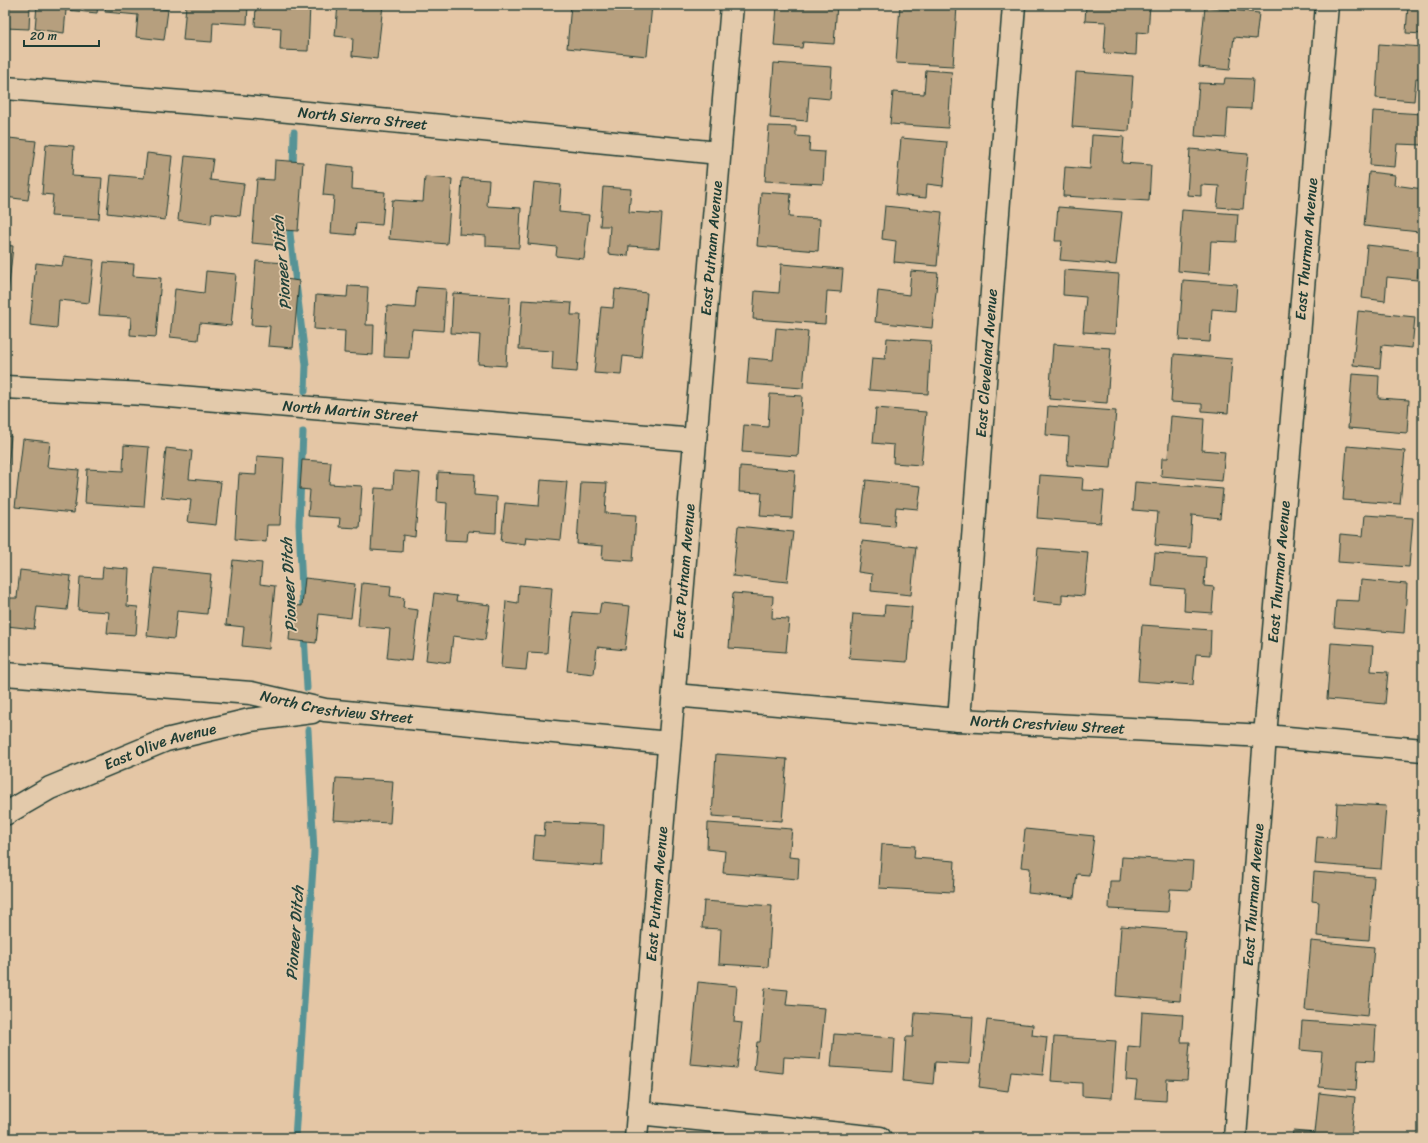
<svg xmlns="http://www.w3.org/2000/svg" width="1428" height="1143" font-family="Sriracha,sans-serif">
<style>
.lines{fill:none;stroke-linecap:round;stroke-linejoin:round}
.stream{stroke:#579396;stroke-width:7}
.building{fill:#b69f7e;stroke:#1f3d34}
.minor-casing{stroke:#1f3d34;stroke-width:25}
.minor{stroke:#e3caab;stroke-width:22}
.labels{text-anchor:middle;stroke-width:3.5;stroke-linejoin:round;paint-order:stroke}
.street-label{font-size:15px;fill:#1f3d34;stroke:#e3caab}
.water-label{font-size:16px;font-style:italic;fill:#24443c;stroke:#e3caab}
</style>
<rect width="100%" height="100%" fill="#e4c6a5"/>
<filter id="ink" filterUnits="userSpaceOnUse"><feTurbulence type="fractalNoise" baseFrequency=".025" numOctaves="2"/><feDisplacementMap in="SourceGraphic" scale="8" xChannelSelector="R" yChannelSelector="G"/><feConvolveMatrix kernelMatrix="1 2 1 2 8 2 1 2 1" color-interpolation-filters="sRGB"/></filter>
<g filter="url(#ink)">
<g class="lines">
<g class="stream">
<polyline points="293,170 294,132"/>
<polyline points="290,222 290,234 306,365 305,391"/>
<polyline points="303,432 299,524 303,610"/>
<polyline points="304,633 307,688"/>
<polyline points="295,1138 314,852 308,730"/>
</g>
</g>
<g class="building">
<polygon points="5,5 30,5 29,29 5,28"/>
<polygon points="37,5 98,5 97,13 66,10 64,33 35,29"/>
<polygon points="106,5 158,5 157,8 168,10 164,40 136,37 138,15 105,12"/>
<polygon points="186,5 248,5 247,24 213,22 212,42 183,40"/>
<polygon points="256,5 310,5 308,51 280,50 281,28 255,26"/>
<polygon points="338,5 383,5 377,59 352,56 353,38 335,36"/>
<polygon points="571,5 652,5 647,56 567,48"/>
<polygon points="777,5 837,5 834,44 803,42 802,48 774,46"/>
<polygon points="900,5 957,6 953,66 896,63"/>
<polygon points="1086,5 1150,5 1148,33 1137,32 1136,55 1104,53 1106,22 1085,21"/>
<polygon points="1408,5 1423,5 1423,34 1406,33"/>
<polygon points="1205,7 1259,13 1256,39 1234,37 1230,70 1199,67"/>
<polygon points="1379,44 1423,47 1423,79 1416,78 1414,101 1376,98"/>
<polygon points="774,63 832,67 830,99 809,97 807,121 770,118"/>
<polygon points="926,70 952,72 948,128 890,124 893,92 924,94"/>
<polygon points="1076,72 1133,76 1129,131 1072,127"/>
<polygon points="1225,78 1253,79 1251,109 1228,108 1226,138 1195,136 1199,83 1224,84"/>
<polygon points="1373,111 1423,114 1423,145 1397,144 1395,167 1370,165"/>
<polygon points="769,126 796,127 796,136 810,137 809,151 825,152 823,184 765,181"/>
<polygon points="1092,135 1124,137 1122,163 1151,165 1149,201 1063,196 1065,167 1090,169"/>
<polygon points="9,138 36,141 28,200 5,197 5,159"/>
<polygon points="901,138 947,142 943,186 927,184 926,198 896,195"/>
<polygon points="46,144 74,146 72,176 102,178 99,219 51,216 53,195 42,194"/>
<polygon points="1190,149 1248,154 1243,209 1217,207 1219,186 1201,185 1201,196 1187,195"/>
<polygon points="147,153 172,156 165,220 107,213 111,175 144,178"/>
<polygon points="185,156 213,159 210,180 244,184 240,216 212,213 211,224 178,220"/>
<polygon points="275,160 303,162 298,231 284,230 283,246 252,243 257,179 274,180"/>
<polygon points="326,164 353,167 352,189 385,192 382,225 356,223 355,235 331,233 334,196 323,195"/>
<polygon points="1369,172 1395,175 1394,185 1423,189 1419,232 1364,226"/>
<polygon points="425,177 452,179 447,244 389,239 392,200 423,202"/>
<polygon points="462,178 489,180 487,206 521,208 519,248 486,246 486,236 459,234"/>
<polygon points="534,182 561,185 559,212 589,215 584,259 556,256 557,247 528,244"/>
<polygon points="603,187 631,189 629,212 662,214 659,248 629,246 628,256 608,254 610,226 600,226"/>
<polygon points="761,192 791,194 789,217 820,219 818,251 757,246"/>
<polygon points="885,206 942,212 937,266 894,262 896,241 882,239"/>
<polygon points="1058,207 1122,212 1116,265 1060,260 1062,241 1055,241"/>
<polygon points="1182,210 1238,214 1236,242 1211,241 1209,274 1178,271"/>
<polygon points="5,245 13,246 5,324"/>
<polygon points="1367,245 1420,251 1417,280 1387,277 1385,301 1362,298"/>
<polygon points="64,256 94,260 89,303 59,300 57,328 30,325 36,263 62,266"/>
<polygon points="256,261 287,263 286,279 299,281 293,348 268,346 270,326 251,325"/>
<polygon points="104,262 134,264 133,276 161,278 156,337 130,335 131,317 99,315"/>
<polygon points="781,264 843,269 841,292 827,291 825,324 753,319 755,291 779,293"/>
<polygon points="1064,270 1119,274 1115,334 1083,332 1086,297 1063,295"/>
<polygon points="206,271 236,274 231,326 200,323 198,340 170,337 175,289 204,293"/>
<polygon points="911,271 938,273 932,328 875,322 878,291 909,295"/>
<polygon points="1183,280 1237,284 1235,311 1212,309 1210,342 1179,340"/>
<polygon points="348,286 368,287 366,325 374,325 373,355 344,353 345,331 314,329 316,295 347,297"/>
<polygon points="417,287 446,289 443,331 412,329 409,358 384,357 387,306 415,308"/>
<polygon points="615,289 647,293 641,358 623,356 621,375 594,373 601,307 613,308"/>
<polygon points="453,293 510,297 506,366 478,364 480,335 451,333"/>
<polygon points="522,300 572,303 571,315 581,315 577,372 552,370 553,351 519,349"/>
<polygon points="1358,311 1415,317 1412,348 1382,345 1380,368 1353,365"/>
<polygon points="776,328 808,331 803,388 747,384 749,358 773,360"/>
<polygon points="887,338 931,341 928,394 869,390 872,358 885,359"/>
<polygon points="1053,344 1111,348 1107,403 1049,399"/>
<polygon points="1174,354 1232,359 1228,413 1202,411 1202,404 1171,402"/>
<polygon points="1352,374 1379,376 1378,398 1409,400 1407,433 1348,428"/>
<polygon points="770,394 802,396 798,456 742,452 744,425 768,427"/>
<polygon points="1048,406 1116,411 1111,468 1067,465 1069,437 1046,435"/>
<polygon points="876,408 926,412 921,465 893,463 894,445 873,443"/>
<polygon points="1171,416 1204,419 1202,450 1225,452 1222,481 1161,476 1162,458 1168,458"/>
<polygon points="5,436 11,436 6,488 5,487"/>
<polygon points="23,439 50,442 47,467 79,470 74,513 15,507"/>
<polygon points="124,445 149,447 144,507 85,503 87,469 123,471"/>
<polygon points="1347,446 1405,451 1400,504 1343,500"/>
<polygon points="166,448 192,451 189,479 221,482 216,525 188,522 191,500 161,497"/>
<polygon points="257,456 284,458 280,525 267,525 266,542 235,539 239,474 256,475"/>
<polygon points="302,460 331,462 329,484 362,486 359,528 339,527 340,518 308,516 310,490 300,489"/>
<polygon points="740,466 795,470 792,518 760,516 762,493 739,492"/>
<polygon points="394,471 420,473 415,537 403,535 402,552 371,550 375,488 393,489"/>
<polygon points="438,472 475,474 474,495 497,497 496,533 468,531 467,541 445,540 447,503 437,502"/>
<polygon points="1040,475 1083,478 1082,490 1104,491 1101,523 1037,518"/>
<polygon points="541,480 567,482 561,540 526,537 525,544 501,541 505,503 539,506"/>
<polygon points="866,480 921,486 918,509 896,507 894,526 861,523"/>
<polygon points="581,482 607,483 605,513 636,515 633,561 602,559 603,546 577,544"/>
<polygon points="1135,482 1223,489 1220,518 1192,515 1190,548 1155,545 1158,512 1133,510"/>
<polygon points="1365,515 1413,518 1409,567 1338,562 1340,534 1363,536"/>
<polygon points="738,526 793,532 787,582 733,576"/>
<polygon points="862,541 916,547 911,595 871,591 872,574 858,572"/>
<polygon points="1038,548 1088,552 1084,596 1062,594 1062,604 1033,601"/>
<polygon points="1155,553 1206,557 1204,586 1214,587 1212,613 1184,611 1185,589 1152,586"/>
<polygon points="233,560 262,563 260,584 275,586 269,649 242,646 244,627 226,625"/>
<polygon points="103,567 129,569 127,606 138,607 136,635 107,633 109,612 78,610 80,577 102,578"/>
<polygon points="154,568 211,574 207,614 177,611 174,639 147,636"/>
<polygon points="20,570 71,576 67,610 37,607 34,629 7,626 10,598 17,598"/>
<polygon points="305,578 355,584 351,618 319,614 316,643 289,640 292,605 302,606"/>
<polygon points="1361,580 1407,584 1404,633 1334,627 1336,600 1359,601"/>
<polygon points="362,583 391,586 390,596 404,598 403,608 418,610 412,661 387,658 390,629 358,626"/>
<polygon points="519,585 552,588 547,653 528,652 526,670 501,668 506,601 518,603"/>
<polygon points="434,593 457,596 456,601 490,605 485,640 453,636 450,663 426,660"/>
<polygon points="733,593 773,596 772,618 789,619 786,652 729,648"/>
<polygon points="601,603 630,606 625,650 597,647 594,674 567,671 573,612 599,614"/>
<polygon points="885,605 912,607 907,662 849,658 853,614 884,616"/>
<polygon points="1142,625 1211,630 1210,655 1196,654 1193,685 1138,681"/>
<polygon points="1331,643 1373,646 1371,671 1388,672 1385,704 1327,699"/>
<polygon points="716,754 787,759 782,821 712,816"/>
<polygon points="336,778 393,781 390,823 333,820"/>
<polygon points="1337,803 1386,806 1381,869 1315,864 1317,837 1335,838"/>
<polygon points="545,822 604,825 602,866 533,861 535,835 544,836"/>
<polygon points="708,823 792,829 789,857 799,858 798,879 723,873 725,851 707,849"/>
<polygon points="1025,829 1094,836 1089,875 1077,874 1074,898 1028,893 1030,868 1021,867"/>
<polygon points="882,844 915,846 914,858 955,861 953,892 879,888"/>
<polygon points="1122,857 1193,861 1191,890 1170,889 1168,912 1109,909 1110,881 1120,881"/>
<polygon points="1314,872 1374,877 1369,940 1317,936 1319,902 1312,901"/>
<polygon points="704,901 772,906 768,967 719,964 721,929 702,928"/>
<polygon points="1121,926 1185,931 1180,1001 1116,996"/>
<polygon points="1311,941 1374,947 1368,1016 1305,1010"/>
<polygon points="698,982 737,986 734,1022 742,1023 737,1068 690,1064"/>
<polygon points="765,988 788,990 786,1005 825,1008 820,1059 784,1057 783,1073 754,1070 757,1042 760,1042"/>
<polygon points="1142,1012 1183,1015 1181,1042 1190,1042 1187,1080 1167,1079 1166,1101 1135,1099 1137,1081 1126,1080 1128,1046 1140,1047"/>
<polygon points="915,1013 973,1017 970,1064 935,1062 933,1084 903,1081 906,1037 913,1037"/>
<polygon points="987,1020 1033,1025 1032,1035 1047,1037 1043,1075 1011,1072 1008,1091 979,1087"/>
<polygon points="1302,1021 1376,1026 1374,1061 1358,1060 1356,1090 1319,1087 1322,1052 1300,1050"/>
<polygon points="834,1034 895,1038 893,1071 831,1067"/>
<polygon points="1054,1037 1116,1041 1112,1098 1082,1096 1082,1083 1051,1081"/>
<polygon points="1319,1093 1355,1097 1351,1138 1292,1138 1293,1131 1315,1133"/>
</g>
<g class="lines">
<g class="minor-casing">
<g id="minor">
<path id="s1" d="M5,88L246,107L719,153"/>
<path id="s2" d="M5,387L145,394L695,440"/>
<path id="s3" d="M5,674L251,693L325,710L669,743"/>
<path id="s4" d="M674,695L959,720L1265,736L1423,750"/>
<path id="s5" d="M959,720L1014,5"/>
<path id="s6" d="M5,814L50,788L166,740L250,720L312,712"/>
<polyline points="638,1113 880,1138"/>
<path id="s7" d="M636,1138L732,5"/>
<path id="s8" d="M1235,1138L1265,736L1327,5"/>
</g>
</g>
<use href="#minor" class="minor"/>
</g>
</g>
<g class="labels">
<g class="street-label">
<text dy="5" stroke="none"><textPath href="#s1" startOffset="359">North Sierra Street</textPath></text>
<text dy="5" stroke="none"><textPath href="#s8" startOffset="892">East Thurman Avenue</textPath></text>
<text dy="5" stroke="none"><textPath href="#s7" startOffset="893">East Putnam Avenue</textPath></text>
<text dy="5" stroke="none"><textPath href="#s5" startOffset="358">East Cleveland Avenue</textPath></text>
<text dy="5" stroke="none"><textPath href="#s2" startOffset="346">North Martin Street</textPath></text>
<text dy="5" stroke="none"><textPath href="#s8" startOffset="568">East Thurman Avenue</textPath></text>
<text dy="5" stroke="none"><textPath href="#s7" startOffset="569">East Putnam Avenue</textPath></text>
<text dy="5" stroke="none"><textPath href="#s3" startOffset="334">North Crestview Street</textPath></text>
<text dy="5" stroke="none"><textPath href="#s4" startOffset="375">North Crestview Street</textPath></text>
<text dy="5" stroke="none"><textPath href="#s6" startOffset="170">East Olive Avenue</textPath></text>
<text dy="5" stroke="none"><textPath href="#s7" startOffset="245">East Putnam Avenue</textPath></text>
<text dy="5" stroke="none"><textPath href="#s8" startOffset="244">East Thurman Avenue</textPath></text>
</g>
<g class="water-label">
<text transform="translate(281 263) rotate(-95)" y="6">Pioneer Ditch</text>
<text transform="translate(288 585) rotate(-93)" y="6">Pioneer Ditch</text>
<text transform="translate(294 933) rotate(-86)" y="6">Pioneer Ditch</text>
</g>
</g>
<rect width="1428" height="1143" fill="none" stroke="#e3caab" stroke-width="20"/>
<rect x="10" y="10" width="1408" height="1123" fill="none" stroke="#1f3d34" stroke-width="1.5" filter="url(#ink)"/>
<path d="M24 40v6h75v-6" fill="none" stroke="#1f3d34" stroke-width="2"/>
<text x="30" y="40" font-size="12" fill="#1f3d34" stroke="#e3caab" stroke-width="3" paint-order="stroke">20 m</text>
</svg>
